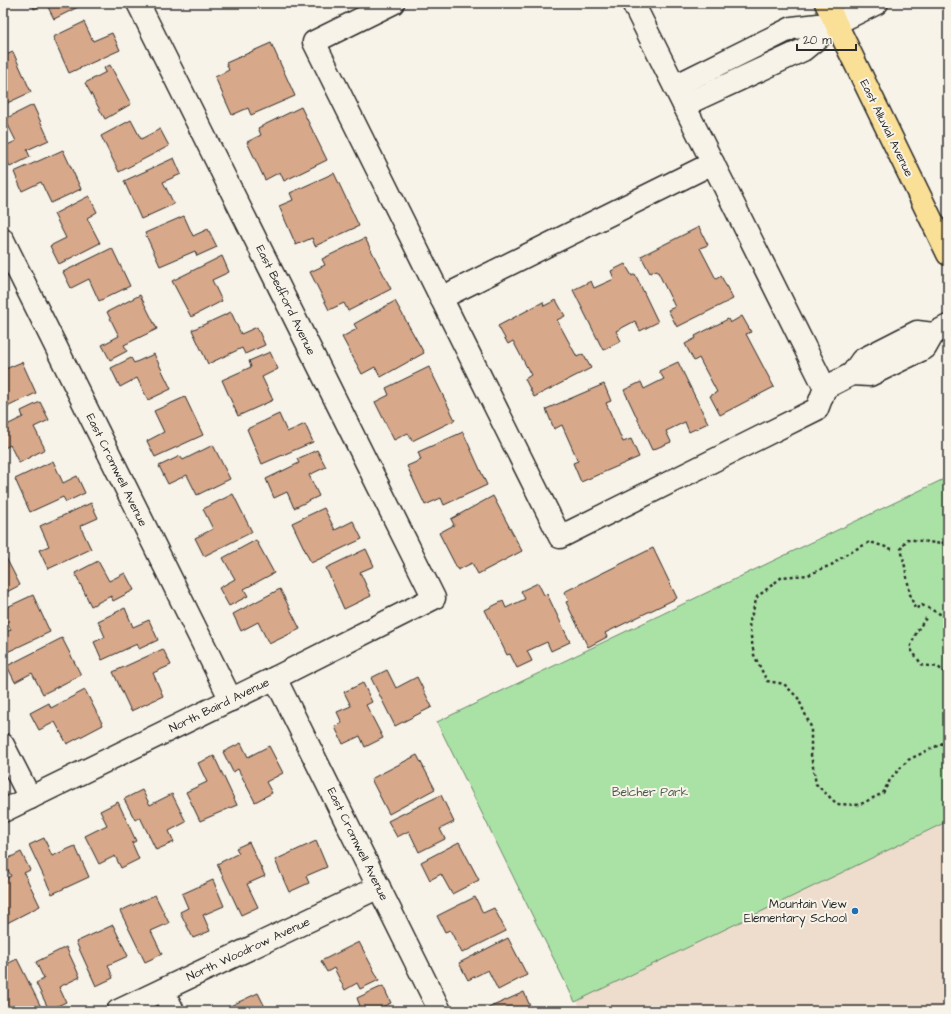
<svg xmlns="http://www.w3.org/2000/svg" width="951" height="1014" font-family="'Architects Daughter',sans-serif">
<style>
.built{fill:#eedccc}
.green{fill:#aae2a6;stroke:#6a8668}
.building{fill:#d8a88a;stroke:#2b2b2b}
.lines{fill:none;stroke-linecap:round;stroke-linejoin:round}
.minor-casing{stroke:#2b2b2b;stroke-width:25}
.major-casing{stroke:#2b2b2b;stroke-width:25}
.path{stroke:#2b2b2b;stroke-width:2.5;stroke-dasharray:3 3;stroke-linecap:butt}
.minor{stroke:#f7f3e8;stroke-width:22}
.major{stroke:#fadf96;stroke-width:22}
.poi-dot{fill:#1f6fb2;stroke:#f7f3e8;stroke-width:1.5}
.labels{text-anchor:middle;stroke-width:4;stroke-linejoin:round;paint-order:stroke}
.street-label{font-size:12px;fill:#2b2b2b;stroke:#f7f3e8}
.park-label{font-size:12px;fill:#4b594a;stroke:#f7f3e8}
.poi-label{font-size:12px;fill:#2b2b2b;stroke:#f7f3e8;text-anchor:end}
</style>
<rect width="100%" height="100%" fill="#f7f3e8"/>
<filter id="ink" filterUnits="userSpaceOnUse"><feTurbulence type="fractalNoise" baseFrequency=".025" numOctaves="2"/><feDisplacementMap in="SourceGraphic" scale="8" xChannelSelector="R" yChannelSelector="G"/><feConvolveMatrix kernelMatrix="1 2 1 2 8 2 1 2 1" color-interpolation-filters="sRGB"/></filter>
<g filter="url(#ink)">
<polygon class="built" points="948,821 948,1011 582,1011 577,1001"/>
<polygon class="green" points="948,477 948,821 575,1002 437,722"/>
<g class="building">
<polygon points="31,3 79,3 80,6 54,19 46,3 34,9"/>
<polygon points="84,22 93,41 112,33 120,50 69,73 53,37"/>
<polygon points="271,43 295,96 251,115 248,108 232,115 215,77 229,70 226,63"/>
<polygon points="13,52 31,92 3,105 3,56"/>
<polygon points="110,65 131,104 105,119 85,83 106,72 104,68"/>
<polygon points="33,105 49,140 27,150 30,157 10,167 3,151 3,147 16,141 5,119"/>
<polygon points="301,107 327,160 284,181 280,172 265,180 247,142 261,135 258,128"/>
<polygon points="131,120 141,139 160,129 169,146 119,172 101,136"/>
<polygon points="63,150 81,189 51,203 41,182 22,191 14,172"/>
<polygon points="174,158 181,174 163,182 174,204 141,219 124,181"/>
<polygon points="334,173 359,226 315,246 312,238 296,245 279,206 293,200 290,193"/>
<polygon points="89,196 97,212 87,218 100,243 59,264 50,246 66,238 54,214"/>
<polygon points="184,216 193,236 208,229 217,247 197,256 195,251 160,266 145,233"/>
<polygon points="699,227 708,245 700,248 716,279 721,276 733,299 677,327 668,310 675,307 657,270 650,273 641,256"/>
<polygon points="365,238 391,289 348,311 344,303 329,310 310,272 325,265 322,259"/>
<polygon points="112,248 130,286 99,301 89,279 71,288 63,272"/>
<polygon points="222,256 229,272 212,280 222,301 191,317 172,281"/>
<polygon points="625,264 632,276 635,274 658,322 640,331 635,321 616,331 621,341 603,350 573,290 591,281 594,288 614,279 611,271"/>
<polygon points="140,295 157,329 124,345 127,351 110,360 102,345 119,336 107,312"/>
<polygon points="556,300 565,316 557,320 577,357 583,354 591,368 534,397 525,379 531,375 513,341 508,344 498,326 543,302 544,306"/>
<polygon points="395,301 424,353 381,377 375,367 362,374 342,337 357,329 354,324"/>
<polygon points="231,312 241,334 257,327 265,345 245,354 242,348 208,364 192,330"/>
<polygon points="742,316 751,332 746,334 774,387 720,415 710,396 717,392 699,358 694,361 685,344 696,338 695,336 728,319 730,323"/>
<polygon points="270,352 278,369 262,377 273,400 238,416 222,380 251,367 249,361"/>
<polygon points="154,354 171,389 148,400 137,378 120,387 111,368 131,358 134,363"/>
<polygon points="22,362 36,393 3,409 3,370"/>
<polygon points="678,362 708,423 689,432 685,422 666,431 671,442 652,450 624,390 641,382 644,389 664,379 659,371"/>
<polygon points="429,367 455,420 412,441 408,433 394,440 375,402 389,395 386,388"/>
<polygon points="604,384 611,401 606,403 623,442 631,439 639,457 581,482 573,463 578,461 562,425 554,429 546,409"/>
<polygon points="185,397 203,435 155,457 147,441 164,432 154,411"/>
<polygon points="40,402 49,420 34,427 45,449 19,463 10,445 3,449 3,427 23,417 21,411"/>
<polygon points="279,414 287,432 305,424 313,442 262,464 247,429"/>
<polygon points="463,432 487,485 444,505 441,498 425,505 407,466 421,460 418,452"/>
<polygon points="213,445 230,479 197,495 187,475 168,484 159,466 180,456 183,460"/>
<polygon points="317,450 326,467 309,475 319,496 294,508 287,492 274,498 266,479 299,463 297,459"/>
<polygon points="53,461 63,483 77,476 85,493 66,502 63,497 30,512 15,479"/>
<polygon points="233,494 252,532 204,556 195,538 213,529 203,509"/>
<polygon points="493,496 522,551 478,574 472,563 458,570 439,533 454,525 451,519"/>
<polygon points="91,503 98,518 80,526 91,549 48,569 39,550 49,546 40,526"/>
<polygon points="324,508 335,530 353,521 362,539 311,563 292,523"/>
<polygon points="256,540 274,573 244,589 248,596 229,606 219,588 235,579 223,558"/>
<polygon points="653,548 677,598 605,633 607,637 588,647 566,602 569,601 564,592"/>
<polygon points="366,549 374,566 360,572 371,596 344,609 326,568"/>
<polygon points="3,552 20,585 3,594"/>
<polygon points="98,561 109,581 125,573 134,590 113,601 111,596 91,606 75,573"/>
<polygon points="538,583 544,595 547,594 570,642 551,651 547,642 527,651 532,661 517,668 510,654 507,655 485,610 503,601 506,608 525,599 521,591"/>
<polygon points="280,589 300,629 269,644 258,622 241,631 233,614"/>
<polygon points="33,595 50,632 3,654 3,633 11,630 3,614 3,609"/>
<polygon points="125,608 133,627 149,620 158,640 139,649 137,644 102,660 94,642 105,637 98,621"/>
<polygon points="62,638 81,675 43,694 32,673 15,682 7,666"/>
<polygon points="163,649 171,665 153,673 163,696 131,711 113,672"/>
<polygon points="387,670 396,688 417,677 432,707 395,726 371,678"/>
<polygon points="363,683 372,702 366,705 383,738 365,747 360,736 343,744 335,727 342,723 337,712 351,706 344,692"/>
<polygon points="85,690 103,725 67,744 55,722 39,730 30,713 49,703 51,708"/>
<polygon points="241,743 248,757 269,746 283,773 266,782 272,793 255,802 238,769 233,772 223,752"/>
<polygon points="417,755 435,789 389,814 371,779"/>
<polygon points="214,756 237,805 200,821 186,792 207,782 198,763"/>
<polygon points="142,790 150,805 172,794 186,822 169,831 174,842 156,850 140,817 135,820 124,799"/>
<polygon points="441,795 454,822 440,829 445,839 419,852 409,831 397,837 388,821"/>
<polygon points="118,802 136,841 132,843 139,859 121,868 115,856 99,864 85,836 107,825 100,811"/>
<polygon points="44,838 52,856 75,846 89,877 52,894 29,845"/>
<polygon points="316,841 327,867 306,876 309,883 289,892 275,860"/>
<polygon points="249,842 265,876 247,884 258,907 241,915 217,864 239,853 236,848"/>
<polygon points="459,842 479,880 452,894 441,874 430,880 421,862"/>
<polygon points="21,852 30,870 24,873 40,906 7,923 3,916 3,880 11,876 3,861"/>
<polygon points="213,880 224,906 203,915 210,931 193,938 180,912 188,908 182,894"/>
<polygon points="155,895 169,923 151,931 162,954 145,962 120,911"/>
<polygon points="475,897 483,913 494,908 506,931 462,953 450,930 445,932 437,916"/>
<polygon points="113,925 128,956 108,965 113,978 96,986 76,942"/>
<polygon points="508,938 527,975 498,990 488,970 468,980 459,963"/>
<polygon points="359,942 379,980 360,989 357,983 345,990 334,968 327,972 321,961"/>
<polygon points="66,947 80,977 59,987 66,1002 49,1010 36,983 44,979 36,962"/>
<polygon points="17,959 43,1011 12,1011 9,1007 3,1010 3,966"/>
<polygon points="383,986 391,1003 379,1008 380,1011 349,1011 360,1006 357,998"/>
<polygon points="524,992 532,1011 485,1011 484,1010"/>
<polygon points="258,993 267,1011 230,1011 228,1007"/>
</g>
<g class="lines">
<g class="minor-casing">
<g id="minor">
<polyline points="393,3 314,42 560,537 817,409 825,388 633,3"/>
<polyline points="675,86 792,28 836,23"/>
<polyline points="684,105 803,50 836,23 877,3"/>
<polyline points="3,240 231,700"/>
<polyline points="441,298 713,163"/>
<polyline points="852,374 870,375 925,348 933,334 948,326"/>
<polyline points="825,388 852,374 862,360 917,332 933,334"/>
<polyline points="275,678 440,1011"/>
<polyline points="3,745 30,798"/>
<polyline points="3,811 275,678 434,598 138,3"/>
<polyline points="163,990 173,1011"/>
<polyline points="118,1011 379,887"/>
</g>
</g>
<g class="major-casing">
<polyline id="major" points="826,3 948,254"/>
</g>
<g class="path">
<polyline points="946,513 948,518"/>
<polyline points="948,537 942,544 907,539 901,548 905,567 910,594 915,609 922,605 948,618"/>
<polyline points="892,549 870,542 848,553 833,564 808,575 782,577 757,597 749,624 754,655 767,681 784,684 798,698 811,727 811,755 816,784 837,804 859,805 883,793 891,778 908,760 941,744 948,739"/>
<polyline points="926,618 917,631 910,648 922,665 938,667 948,675"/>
</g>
<use href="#minor" class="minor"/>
<use href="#major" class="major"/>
</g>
</g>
<circle class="poi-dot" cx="855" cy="911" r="4"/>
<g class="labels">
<g class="street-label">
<text transform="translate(887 128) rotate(64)" y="4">East Alluvial Avenue</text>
<text transform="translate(286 300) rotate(64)" y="4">East Bedford Avenue</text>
<text transform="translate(117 470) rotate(64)" y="4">East Cromwell Avenue</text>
<text transform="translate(219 705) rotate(-26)" y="4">North Baird Avenue</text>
<text transform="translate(358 844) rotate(64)" y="4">East Cromwell Avenue</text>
<text transform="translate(248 949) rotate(-25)" y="4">North Woodrow Avenue</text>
</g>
<g class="park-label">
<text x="650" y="796">Belcher Park</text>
</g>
<g class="poi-label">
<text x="847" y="908">Mountain View<tspan x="847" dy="14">Elementary School</tspan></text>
</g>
</g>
<rect width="951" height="1014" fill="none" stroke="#f7f3e8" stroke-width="16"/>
<rect x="8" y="8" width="935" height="998" fill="none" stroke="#2b2b2b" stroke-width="1.5" filter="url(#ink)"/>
<path d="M797 44v6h59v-6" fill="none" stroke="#2b2b2b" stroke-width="2"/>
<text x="803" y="44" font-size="12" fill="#2b2b2b" stroke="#f7f3e8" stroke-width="3" paint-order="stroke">20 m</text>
</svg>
